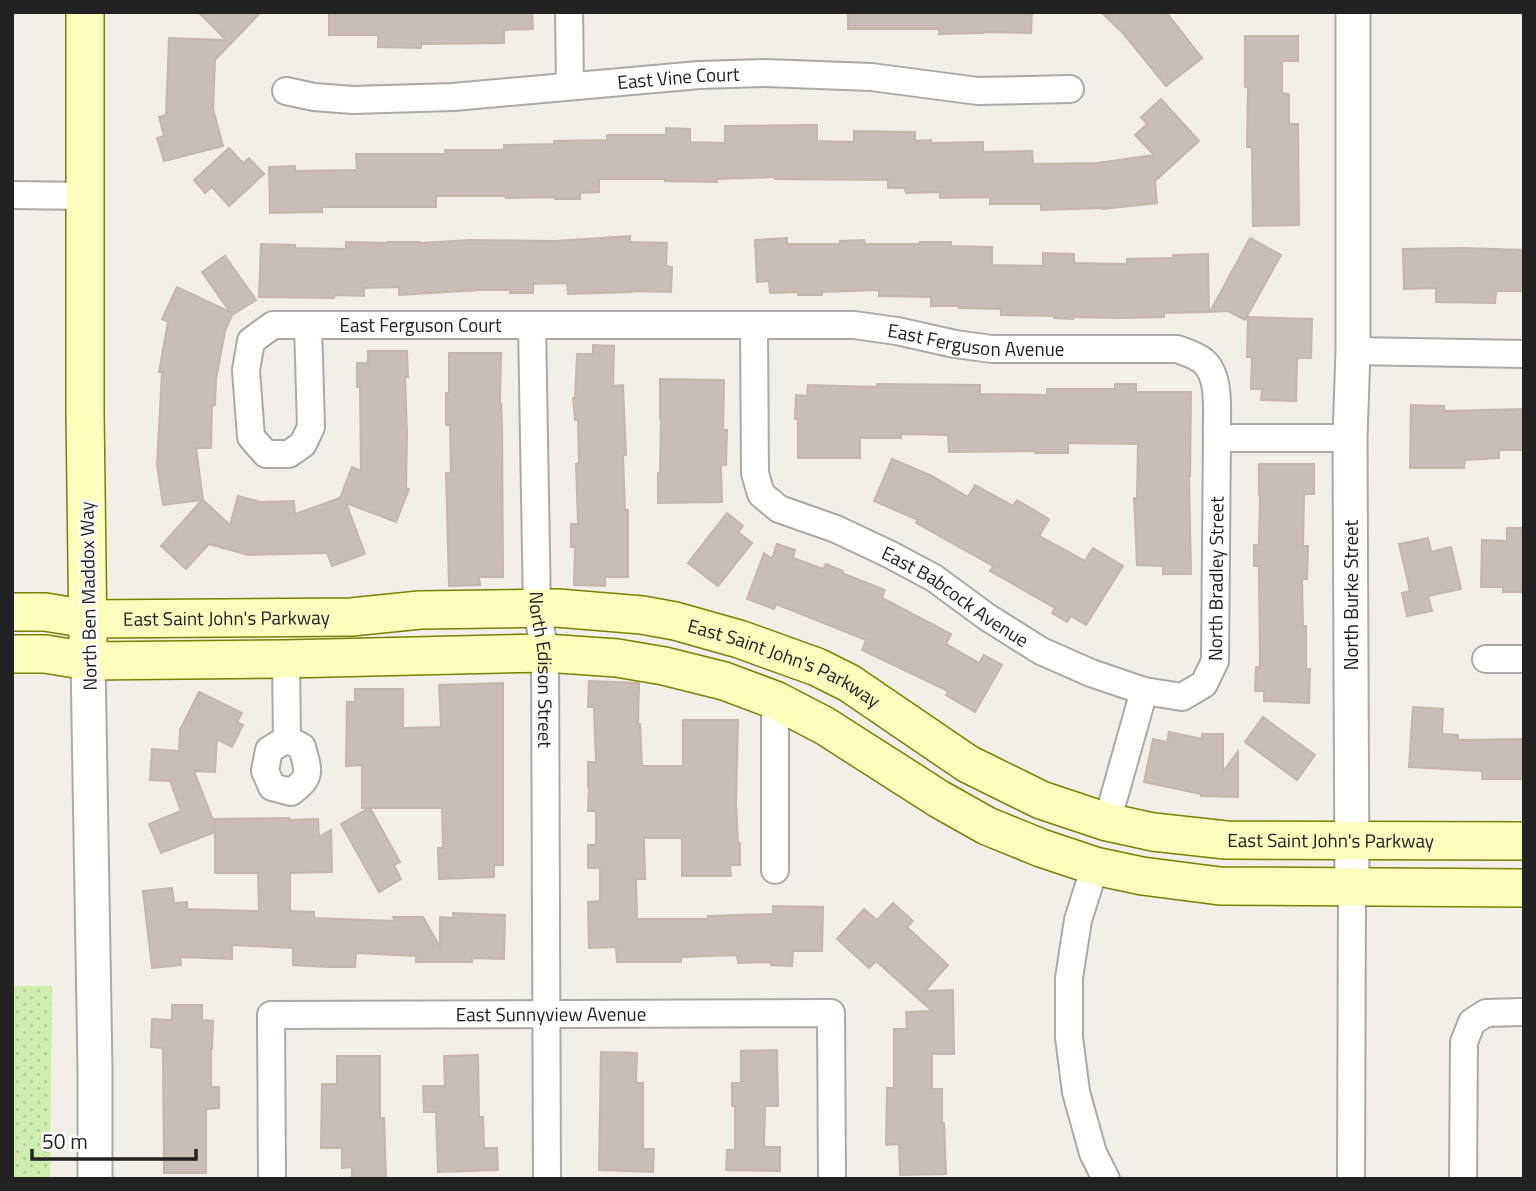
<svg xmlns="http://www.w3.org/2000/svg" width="1536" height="1191" font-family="'Titillium Web',sans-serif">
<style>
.grass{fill:url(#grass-dots)}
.building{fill:#c8beb7;stroke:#c5b5aa;stroke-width:2}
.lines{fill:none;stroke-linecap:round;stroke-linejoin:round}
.minor-casing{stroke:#a9a9a9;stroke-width:30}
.tertiary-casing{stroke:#a9a9a9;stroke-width:37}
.secondary-casing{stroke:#768200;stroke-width:40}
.minor{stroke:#fff;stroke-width:26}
.tertiary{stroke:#fff;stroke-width:33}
.secondary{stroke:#fbfdbc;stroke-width:37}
.labels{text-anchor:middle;stroke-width:5;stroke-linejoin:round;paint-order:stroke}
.street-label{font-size:19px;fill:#222;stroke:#fff}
</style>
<defs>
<pattern id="grass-dots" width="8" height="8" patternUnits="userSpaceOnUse" patternTransform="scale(1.75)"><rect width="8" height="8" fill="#ceeead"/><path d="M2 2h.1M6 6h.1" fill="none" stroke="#b1cc95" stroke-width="1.8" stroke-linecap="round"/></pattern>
</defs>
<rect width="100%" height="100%" fill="#f2efe8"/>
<polygon class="grass" points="12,986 52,986 50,1179 12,1179"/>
<g class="building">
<polygon points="198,12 261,12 215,60 213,109 223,146 164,161 157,138 164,136 159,117 166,115 169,38 226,40"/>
<polygon points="329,12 532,12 533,29 504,30 504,43 421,44 421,48 378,47 378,35 329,35"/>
<polygon points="848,12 1032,12 1031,33 983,32 983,33 939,34 939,29 848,29"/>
<polygon points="1101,12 1166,12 1202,58 1166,86 1122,32"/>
<polygon points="1245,36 1298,36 1298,61 1282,61 1282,93 1289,94 1289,124 1298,124 1299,225 1253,226 1252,147 1247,147 1248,87 1245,87"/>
<polygon points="1161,99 1199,141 1155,181 1157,203 1103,209 1103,208 1041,210 1041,204 990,204 990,197 940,198 940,192 906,193 905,188 888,188 888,180 775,179 775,177 717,179 717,182 665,181 665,179 599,179 599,192 580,193 580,199 555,199 555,197 506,198 505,196 436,196 436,207 322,207 322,212 270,213 269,167 295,166 295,171 357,170 356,154 445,154 445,150 504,150 504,145 554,144 554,141 607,140 607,135 666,135 666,128 690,129 690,142 725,143 725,126 817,125 817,141 854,142 854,131 915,132 915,141 931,140 931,143 983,142 983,152 1032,151 1033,164 1097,163 1154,155 1135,135 1147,124 1141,117"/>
<polygon points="229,148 243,163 249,158 264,174 229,206 212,187 205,193 194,180"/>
<polygon points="630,236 630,242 667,243 666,266 672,267 671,292 632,291 632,292 568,294 567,283 533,284 533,293 510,293 510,290 481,290 399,295 399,287 364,288 364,296 335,295 334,298 259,297 261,244 295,245 295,248 346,249 346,242 387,243 387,242 420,242 420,243 470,240 554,241"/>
<polygon points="787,238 787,244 840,244 840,241 864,240 865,244 920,244 920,242 951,242 951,246 992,247 992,265 1043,266 1043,253 1074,254 1074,263 1127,264 1127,259 1173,258 1173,255 1208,254 1209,312 1164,313 1164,317 1122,318 1073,317 1073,319 1054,318 1054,316 1001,315 1001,309 959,308 959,306 931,306 931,297 879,296 879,290 822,292 822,295 798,295 798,292 770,293 769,281 757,282 755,240"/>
<polygon points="1250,238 1281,255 1245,320 1228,311 1210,312"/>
<polygon points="1463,248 1524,250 1524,291 1496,291 1495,303 1436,302 1436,288 1404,289 1403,249"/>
<polygon points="225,256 256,300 232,315 225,331 216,379 215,405 212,405 211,448 196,448 203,500 230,525 238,496 261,502 294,501 295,514 340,498 352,467 361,471 360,387 357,387 357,363 368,363 368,351 407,351 408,377 405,377 407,434 406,488 409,489 396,522 346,503 365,554 332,566 327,553 248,555 209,544 186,569 161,546 202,500 163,505 157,465 162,372 159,372 168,322 162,319 177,287 230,312 202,272"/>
<polygon points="1248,317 1312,319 1311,358 1297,358 1296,401 1261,400 1262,389 1251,389 1252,357 1247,357"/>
<polygon points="593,345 614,346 613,386 623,385 626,455 623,455 625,510 628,510 628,577 605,577 605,586 574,585 575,547 571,547 571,524 578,524 576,464 579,463 578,420 575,420 573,398 575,398 577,354 593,354"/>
<polygon points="449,353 501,353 500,404 501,404 502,424 503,577 479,577 480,585 449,586 446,473 451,473 450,425 446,425 446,393 449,393"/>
<polygon points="660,379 724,380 723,430 727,430 726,465 721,465 722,502 658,503 658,473 660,473 661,419 660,418"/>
<polygon points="877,384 980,385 980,394 1047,395 1047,389 1115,389 1115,384 1136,384 1136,392 1191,392 1190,476 1189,476 1191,574 1163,574 1163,566 1137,565 1134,498 1137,498 1138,444 1068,443 1068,453 1035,453 1035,451 949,452 948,435 901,434 901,438 860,438 860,458 798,458 798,419 795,419 796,395 807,396 808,385 877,387"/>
<polygon points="1411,405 1444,406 1444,411 1524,409 1524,450 1499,450 1499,458 1465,460 1464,468 1410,468"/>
<polygon points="892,459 932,476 968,497 975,485 1013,506 1017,500 1049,519 1039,536 1085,561 1093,548 1123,566 1086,625 1071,616 1067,622 1052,613 1055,608 990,571 993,566 916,523 918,520 874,501"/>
<polygon points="1259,464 1314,464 1314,494 1304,494 1303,546 1308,546 1307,579 1302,579 1303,626 1306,626 1306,669 1310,669 1309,703 1264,701 1264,691 1255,691 1256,667 1260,668 1259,566 1254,566 1254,545 1259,545 1260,494 1259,494"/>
<polygon points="727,513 743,526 738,532 752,543 718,586 688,563"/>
<polygon points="1507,528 1524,528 1524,592 1503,592 1503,587 1481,587 1482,540 1507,541"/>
<polygon points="1428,538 1431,552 1451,547 1461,589 1428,596 1432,611 1407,616 1402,593 1410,591 1399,544"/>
<polygon points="777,544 795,550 793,558 823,569 826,564 843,571 842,573 885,590 882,598 951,634 946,644 979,663 984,655 1002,665 975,712 946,695 948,691 862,650 866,640 776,604 774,609 747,599 764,553 772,559"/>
<polygon points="589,681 639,683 638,724 640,724 642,766 683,766 683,720 738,720 736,803 738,843 740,843 740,865 730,865 731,876 682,876 682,838 644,838 645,879 636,879 637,919 708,919 708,916 773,914 773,906 823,907 822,951 793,951 792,966 771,965 771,962 738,963 737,955 681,957 681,962 617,962 616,947 589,948 588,902 600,901 600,868 588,868 588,845 596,845 596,811 588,811 589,787 588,787 588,762 596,762 594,707 588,707"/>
<polygon points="503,683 503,865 494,865 494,877 439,879 438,848 443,848 442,808 370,808 400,862 394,865 401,879 379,892 341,824 369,808 362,808 362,765 346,766 347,702 355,702 355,689 403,689 403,728 441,727 439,685"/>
<polygon points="199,692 242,713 237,722 243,725 232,747 217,739 215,772 194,771 215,825 215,819 289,818 289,820 318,819 319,837 331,830 332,872 290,873 290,911 314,912 314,918 395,921 393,917 423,917 440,947 440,917 453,918 453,913 505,915 504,959 472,958 472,962 416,962 416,956 356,953 355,967 329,967 293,965 293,948 232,945 232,959 180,957 181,965 152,968 143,891 172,888 174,903 187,902 187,909 259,911 258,873 215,873 215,832 161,853 149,824 181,811 170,781 150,780 152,749 179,751 180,730"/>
<polygon points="1413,707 1443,709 1442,734 1458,735 1458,740 1524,739 1524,779 1482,779 1482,771 1409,767"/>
<polygon points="1263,717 1315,755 1297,780 1245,742"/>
<polygon points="1169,732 1202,739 1202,734 1223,734 1223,772 1238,751 1238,797 1201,796 1201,794 1144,782 1153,739 1167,742"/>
<polygon points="893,903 913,921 907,927 948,965 925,991 953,990 954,1054 932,1054 932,1089 942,1089 942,1123 944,1123 946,1174 900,1175 899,1144 886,1145 887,1088 894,1088 894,1029 907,1029 906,1012 932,1011 876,961 869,968 837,939 864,909 877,920"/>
<polygon points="172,1005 202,1005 202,1020 213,1021 212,1049 211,1049 211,1087 219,1087 219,1108 206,1109 206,1173 164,1173 163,1048 151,1047 152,1019 172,1020"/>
<polygon points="777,1050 778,1106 765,1106 764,1147 780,1147 780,1171 726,1170 727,1150 735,1150 735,1106 732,1106 732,1083 741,1083 741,1051"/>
<polygon points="601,1052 637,1053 636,1083 643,1083 643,1149 654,1149 653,1172 599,1170"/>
<polygon points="478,1055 479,1117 483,1117 484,1148 497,1148 498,1170 438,1172 436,1112 424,1112 423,1086 445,1086 444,1056"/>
<polygon points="337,1056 380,1056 380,1118 384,1118 386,1178 352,1178 352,1167 342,1168 342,1148 321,1148 322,1084 337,1084"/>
</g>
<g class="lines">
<g class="minor-casing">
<g id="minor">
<polyline points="569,12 570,86"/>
<path id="s1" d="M286,91L314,97L353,100L453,97L699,75L765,73L871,77L978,91L1070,89"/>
<polyline points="12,195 86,196"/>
<path id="s2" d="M308,325L311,427L303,444L289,454H266L251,437L246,370L251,341L273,325H854L897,331L955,344L992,349H1177C1185,352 1196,355 1203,361C1222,376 1216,416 1217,438H1350"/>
<path id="s3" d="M532,325L537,609L545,653L547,1179"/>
<path id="s4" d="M754,326L755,473L761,494L779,509L836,529L889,554L934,578L987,617L1041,651L1091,673L1144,691"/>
<polyline points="1353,351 1524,354"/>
<path d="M286,659L287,739L269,750L265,771L272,787L291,792C313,777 308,770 302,747L287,739"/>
<polyline points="1486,659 1524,659"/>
<polyline points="775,700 775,870"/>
<path id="s5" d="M1107,822L1144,691L1182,697L1204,684L1215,661L1217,438"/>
<polyline points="1095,866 1078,920 1069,978 1069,1037 1076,1092 1093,1153 1106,1179"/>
<path id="s6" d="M272,1179L271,1015L831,1013L832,1179"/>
<polyline points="1351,1179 1352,887"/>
<polyline points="1463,1179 1464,1042 1472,1022 1486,1013 1524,1012"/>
</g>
</g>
<g class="tertiary-casing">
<g id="tertiary">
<polyline points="88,661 95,1069 95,1179"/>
<polyline points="1352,887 1350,438 1353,351 1353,12"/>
</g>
</g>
<g class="secondary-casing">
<g id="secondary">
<polyline points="85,12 85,412 88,641"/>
<path id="s7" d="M12,612H45L88,619L351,617L420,610L557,608L642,615L675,621L739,639L817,667L849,683L968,764L1041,800L1107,822L1153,832L1226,840L1524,841"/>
<polyline points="12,654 45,654 88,661 286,659 545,653 617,658 664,666 724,681 775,700 825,726 939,799 987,826 1041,848 1095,866 1142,876 1220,886 1524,888"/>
</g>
</g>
<use href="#minor" class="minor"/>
<use href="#tertiary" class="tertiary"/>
<use href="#secondary" class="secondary"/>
</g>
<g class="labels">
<g class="street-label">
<text dy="7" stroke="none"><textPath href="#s1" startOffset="394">East Vine Court</textPath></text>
<text dy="7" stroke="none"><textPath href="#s2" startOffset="455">East Ferguson Court</textPath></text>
<text dy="7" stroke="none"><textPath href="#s2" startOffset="1012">East Ferguson Avenue</textPath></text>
<text dy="7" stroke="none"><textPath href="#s5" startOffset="308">North Bradley Street</textPath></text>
<text transform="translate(1351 595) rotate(-90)" y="7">North Burke Street</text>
<text transform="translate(88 596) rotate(-91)" y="7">North Ben Maddox Way</text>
<text dy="7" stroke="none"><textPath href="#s4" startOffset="390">East Babcock Avenue</textPath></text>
<text dy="7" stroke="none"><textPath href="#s7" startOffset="215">East Saint John's Parkway</textPath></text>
<text dy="7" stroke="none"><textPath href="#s7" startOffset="782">East Saint John's Parkway</textPath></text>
<text dy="7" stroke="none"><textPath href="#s3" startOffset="345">North Edison Street</textPath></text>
<text dy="7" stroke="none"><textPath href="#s7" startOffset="1370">East Saint John's Parkway</textPath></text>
<text dy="7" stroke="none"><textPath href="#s6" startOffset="444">East Sunnyview Avenue</textPath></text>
</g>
</g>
<rect width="1536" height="1191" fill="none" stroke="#222222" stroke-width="28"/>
<path d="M32 1149v10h164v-10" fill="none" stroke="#222222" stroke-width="3.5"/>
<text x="42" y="1149" font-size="21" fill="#222222" stroke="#ffffff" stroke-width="5" paint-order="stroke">50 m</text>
</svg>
